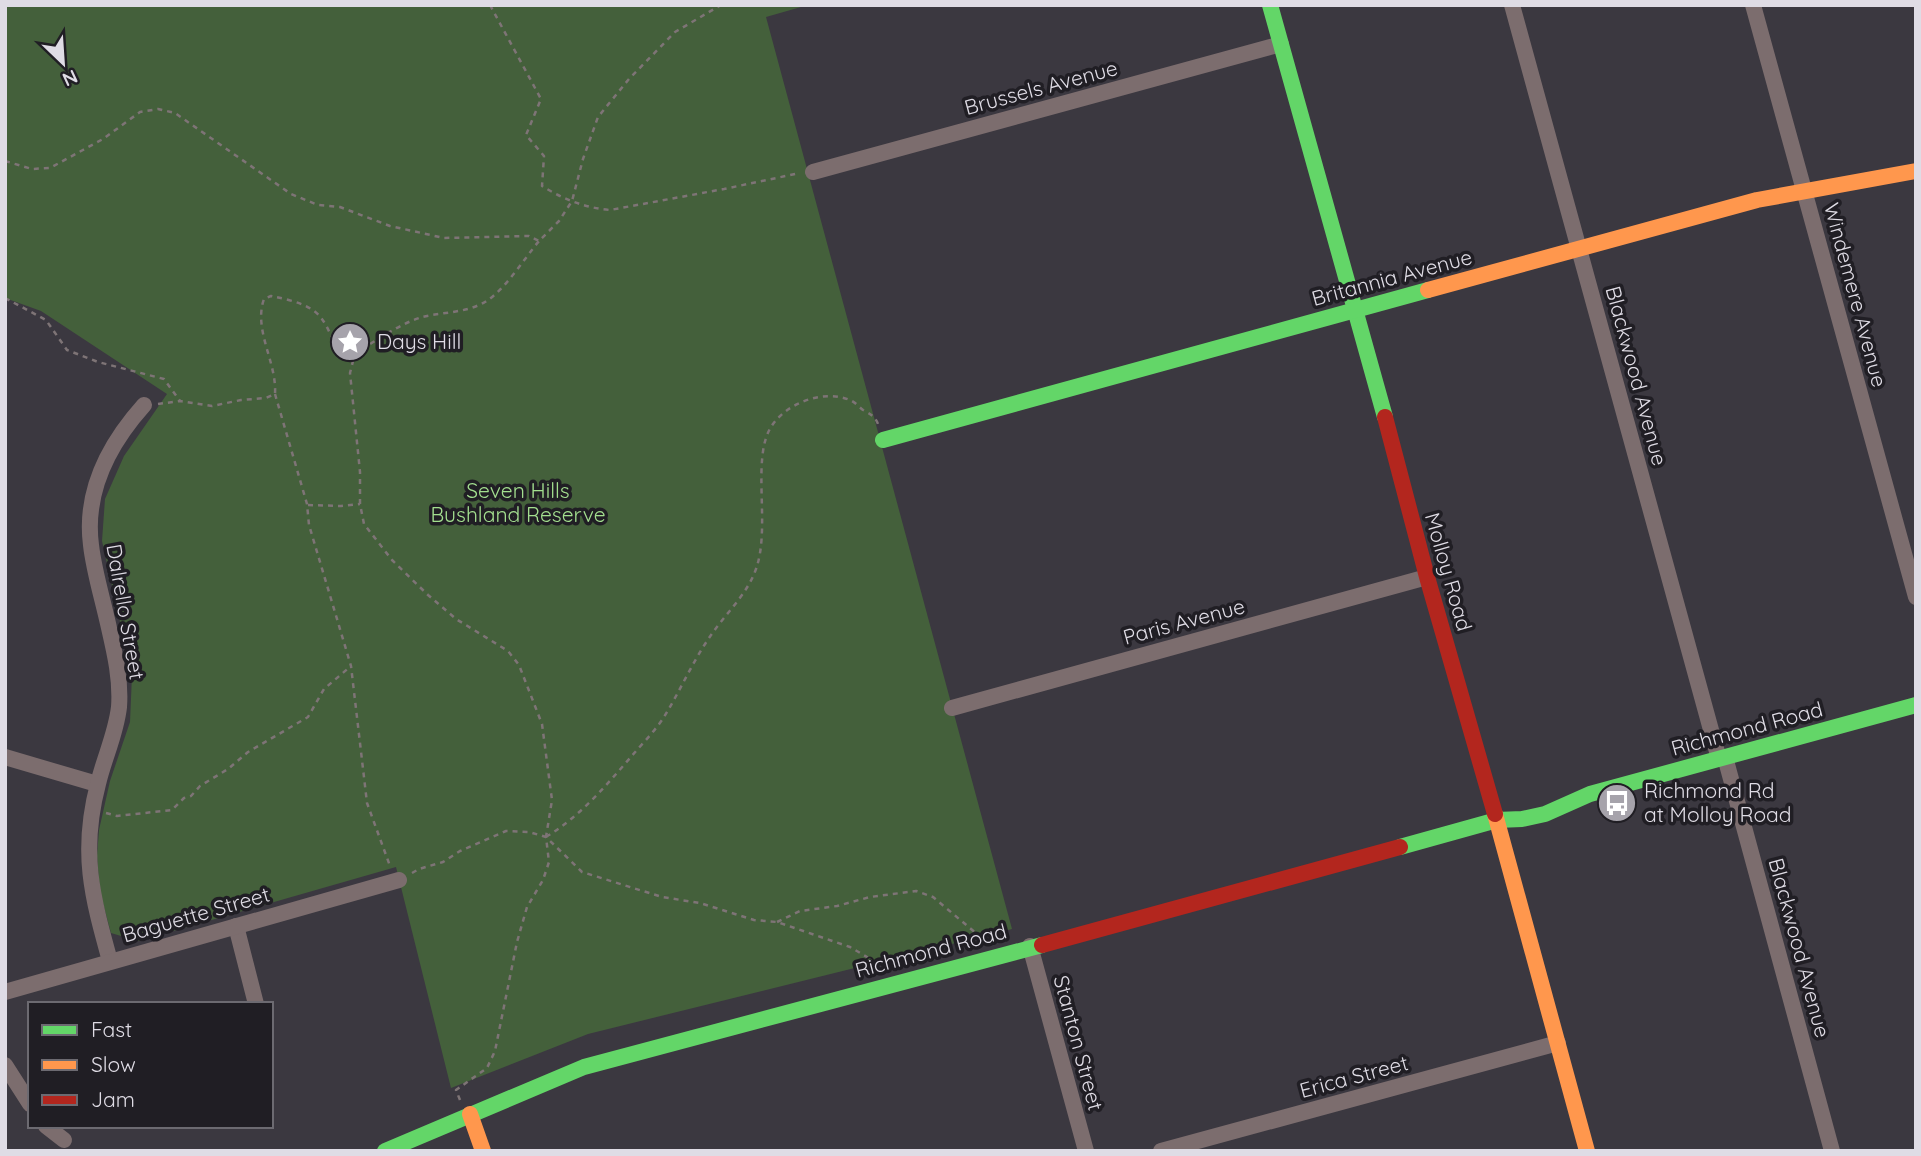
<svg xmlns="http://www.w3.org/2000/svg" width="1921" height="1156" font-family="Quicksand,sans-serif">
<style>
.green{fill:#44603b}
.lines{fill:none;stroke-linecap:round;stroke-linejoin:round}
.path{stroke:#7e7476;stroke-width:2.5;stroke-dasharray:5 5;stroke-linecap:butt}
.street{stroke:#7c6d6e;stroke-width:16}
.fast{stroke:#63d668;stroke-width:16}
.slow{stroke:#ff974d;stroke-width:16}
.jam{stroke:#b3261e;stroke-width:16}
.labels{text-anchor:middle;stroke-width:7;stroke-linejoin:round;paint-order:stroke}
.street-label{font-size:21px;fill:#dfdce5;stroke:#201e24}
.poi-label{font-size:21px;fill:#dfdce5;stroke:#201e24;text-anchor:start}
.park-label{font-size:21px;fill:#a3df8f;stroke:#201e24}
</style>
<rect width="100%" height="100%" fill="#3b3840"/>
<polygon class="green" points="5,5 808,5 766,17 1012,929 588,1034 451,1088 396,867 138,941 111,933 100,892 97,856 99,830 110,781 130,722 132,675 102,541 105,499 124,456 167,394 41,311 5,298"/>
<g class="lines">
<g class="path">
<path d="M490,5L541,99L526,135L544,156L542,186C563,199 585,208 610,210L724,189L800,173"/>
<polyline points="5,161 32,169 50,168 103,139 140,112 158,109 175,113 291,194 318,205 340,207 390,226 444,238 529,236 539,241 559,221 572,201 583,159 598,117 629,79 675,32 721,5"/>
<polyline points="5,298 46,320 67,350 98,362 164,379 180,401"/>
<polyline points="275,394 307,504 309,525 351,666 367,803 390,866"/>
<path d="M158,404L180,401L212,406L241,400L266,398L275,394C277,362 253,330 264,299L271,296C285,299 302,302 314,311C333,325 326,346 355,353"/>
<polyline points="308,505 341,506 360,504"/>
<polyline points="106,813 117,816 172,810 184,798 191,796 200,786 228,769 248,752 308,717 324,689 351,666"/>
<path d="M546,837C580,816 604,788 630,758C641,745 655,731 664,717C680,691 692,663 709,638C724,615 747,595 756,569C771,527 751,459 771,427C786,403 823,389 850,400C855,402 859,407 863,410C870,414 875,416 878,424"/>
<polyline points="412,873 419,869 443,862 460,851 506,831 529,832 546,837 582,872 662,897 700,903 754,920 777,922 850,947 867,957 871,970"/>
<polyline points="777,922 800,911 837,906 870,897 916,891 933,897 977,934 979,941"/>
<path d="M460,1100L456,1090L487,1068L495,1051L517,942L527,907L543,880L549,862L546,837L552,800L542,724L519,665L508,651L456,619L428,595L392,560L364,524L360,504V472L350,373L355,353C376,341 399,324 422,317C443,312 466,313 485,302C505,290 524,259 539,241"/>
</g>
<g class="street">
<polyline points="1512,5 1719,759"/>
<polyline points="1753,5 1916,597"/>
<polyline points="813,172 1281,44"/>
<polyline points="952,708 1427,577"/>
<polyline points="5,757 97,784"/>
<polyline points="1725,757 1832,1151"/>
<polyline points="236,926 256,1004"/>
<polyline points="1030,946 1086,1151"/>
<path d="M110,961C92,896 80,852 98,784C104,758 116,734 119,707C121,680 115,654 109,628C103,600 94,572 91,545C84,491 110,443 144,405"/>
<polyline points="5,992 399,880"/>
<polyline points="5,1065 30,1104"/>
<polyline points="46,1126 64,1140"/>
<polyline points="1161,1151 1558,1043"/>
</g>
<g class="fast">
<polyline points="1270,5 1385,417"/>
<polyline points="883,440 1428,290"/>
<polyline points="1400,847 1497,820 1522,819 1545,814 1590,794 1916,705"/>
<polyline points="385,1151 584,1067 1042,945"/>
</g>
<g class="slow">
<polyline points="1428,290 1757,200 1916,171"/>
<polyline points="1495,814 1587,1151"/>
<polyline points="470,1114 483,1151"/>
</g>
<g class="jam">
<polyline points="1385,417 1427,577 1495,814"/>
<polyline points="1042,945 1400,847"/>
</g>
</g>
<defs>
<g id="sight-disc" transform="scale(2.0125)"><circle r="9.5" fill="#a6a3ab" stroke="#201e24"/><path d="M0-6L1.8-2.2L6-1.7L2.9 1.2L3.7 5.4L0 3.3L-3.7 5.4L-2.9 1.2L-6-1.7L-1.8-2.2Z" fill="#fff"/></g>
<g id="bus-disc" transform="scale(2.0125)"><circle r="9.5" fill="#a6a3ab" stroke="#201e24"/><path d="M-5-6H5V4H4V6H2V4H-2V6H-4V4H-5ZM-3.5-4V0h7V-4ZM-3.5 1.2v1.5H-2V1.2ZM2 1.2v1.5H3.5V1.2Z" fill="#fff"/></g>
</defs>
<g fill-rule="evenodd">
<use href="#sight-disc" x="350" y="342"/>
<use href="#bus-disc" x="1617" y="803"/>
</g>
<g class="labels">
<g class="street-label">
<text transform="translate(1041 88) rotate(-15)" y="7">Brussels Avenue</text>
<text transform="translate(1392 278) rotate(-15)" y="7">Britannia Avenue</text>
<text transform="translate(1855 295) rotate(75)" y="7">Windemere Avenue</text>
<text transform="translate(1636 376) rotate(75)" y="7">Blackwood Avenue</text>
<text transform="translate(1448 572) rotate(74)" y="7">Molloy Road</text>
<text transform="translate(125 612) rotate(80)" y="7">Dalrello Street</text>
<text transform="translate(1184 622) rotate(-15)" y="7">Paris Avenue</text>
<text transform="translate(1747 729) rotate(-15)" y="7">Richmond Road</text>
<text transform="translate(196 915) rotate(-16)" y="7">Baguette Street</text>
<text transform="translate(1799 948) rotate(75)" y="7">Blackwood Avenue</text>
<text transform="translate(931 951) rotate(-15)" y="7">Richmond Road</text>
<text transform="translate(1078 1043) rotate(75)" y="7">Stanton Street</text>
<text transform="translate(1354 1077) rotate(-15)" y="7">Erica Street</text>
</g>
<g class="poi-label">
<text x="377" y="349">Days Hill</text>
<text x="1644" y="798">Richmond Rd<tspan x="1644" dy="24">at Molloy Road</tspan></text>
</g>
<g class="park-label">
<text x="518" y="498">Seven Hills<tspan x="518" dy="24">Bushland Reserve</tspan></text>
</g>
</g>
<rect width="1921" height="1156" fill="none" stroke="#dfdce5" stroke-width="14"/>
<rect x="28" y="1002" width="245" height="126" fill="#201e24" stroke="#6c6a71" stroke-width="2"/>
<rect x="42" y="1025" width="35" height="10" fill="#63d668" stroke="#6c6a71" stroke-width="2"/>
<text x="91" y="1037" font-size="21" fill="#dfdce5">Fast</text>
<rect x="42" y="1060" width="35" height="10" fill="#ff974d" stroke="#6c6a71" stroke-width="2"/>
<text x="91" y="1072" font-size="21" fill="#dfdce5">Slow</text>
<rect x="42" y="1095" width="35" height="10" fill="#b3261e" stroke="#6c6a71" stroke-width="2"/>
<text x="91" y="1107" font-size="21" fill="#dfdce5">Jam</text>
<g transform="translate(63 63) rotate(155)" stroke="#201e24" stroke-width="5" paint-order="stroke">
<path d="M0-5L12 26L0 18L-12 26Z" fill="#dfdce5"/>
<text y="-10" font-size="19" font-weight="bold" text-anchor="middle" fill="#dfdce5">N</text>
</g>
</svg>
